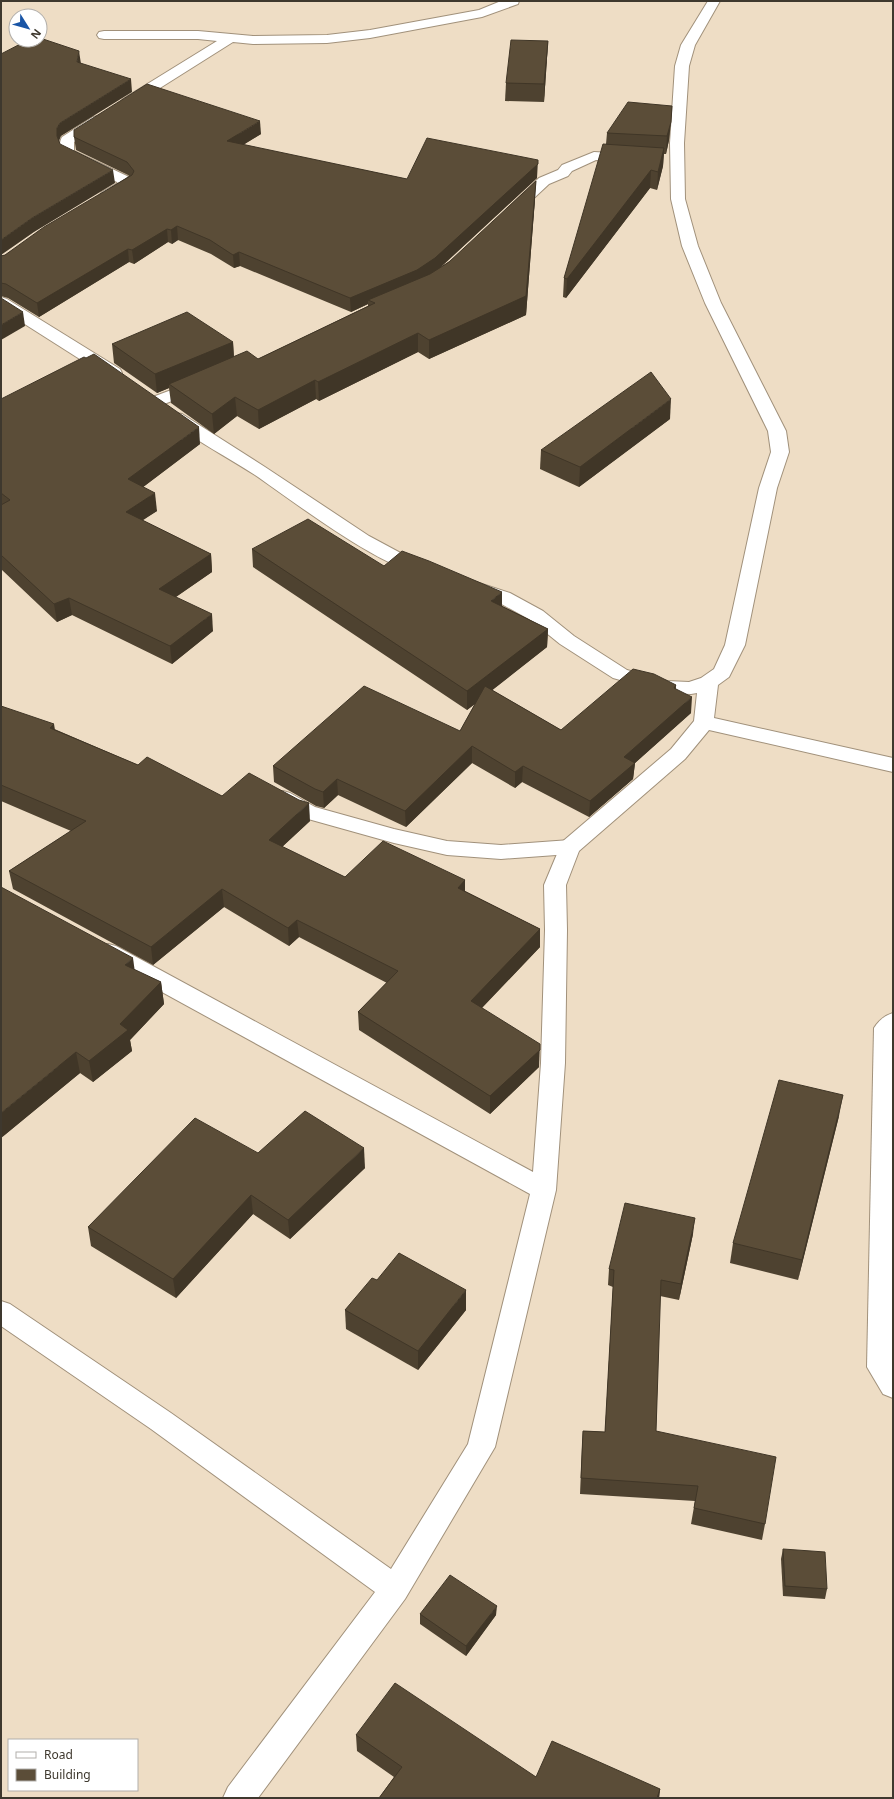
<svg xmlns="http://www.w3.org/2000/svg" width="894" height="1799" font-family="'Noto Sans',sans-serif">
<style>
.lines{fill:none;stroke-linecap:round;stroke-linejoin:round}
.lane-casing{stroke:#a1917b;stroke-width:2}
.street-casing{stroke:#a1917b;stroke-width:2}
.lane{fill:#fff;fill-rule:evenodd}
.street{fill:#fff;fill-rule:evenodd}
.wall{fill:#4e4230}
.shaded-wall{fill:#403627}
.building{fill:#5b4d38;stroke:#403627}
</style>
<rect width="100%" height="100%" fill="#eeddc5"/>
<g class="lines">
<g class="lane-casing">
<g id="lane">
<polygon points="283,791 290,793 315,807 394,829 447,841 501,845 570,840 578,842 581,847 578,852 570,854 501,859 447,855 394,843 301,817 276,803 273,798 276,793"/>
<path d="M893,1013V1398L883,1394L867,1367L874,1028C879,1020 884,1016 893,1013Z"/>
</g>
</g>
<g class="street-casing">
<g id="street">
<polygon points="501,1 519,1 518,4 482,17 370,38 327,43 253,44 233,42 133,105 123,105 121,102 123,99 217,41 198,39 104,39 99,38 97,35 99,32 104,31 198,31 253,36 327,35 370,30 479,10"/>
<polygon points="708,1 720,1 695,45 689,66 684,143 685,199 698,246 721,303 786,431 789,452 777,488 745,645 729,677 718,685 714,718 893,758 893,772 709,730 685,759 579,851 566,885 567,930 565,1063 556,1190 495,1447 405,1599 258,1798 223,1798 228,1787 375,1592 151,1429 1,1326 1,1301 10,1304 171,1413 391,1569 468,1444 530,1194 100,958 97,952 100,946 108,944 116,946 533,1172 541,1063 545,930 544,885 562,842 671,749 694,721 697,693 691,694 667,693 613,678 560,644 529,619 496,601 466,591 464,587 466,583 473,581 510,593 543,611 574,636 627,670 667,681 689,682 701,678 714,669 725,645 759,488 771,452 768,431 705,303 682,246 671,199 670,143 675,66 681,45"/>
<path d="M98,116L103,117L105,120L103,123L74,142V151L127,176L134,184L132,187L107,199L102,198L100,195L102,192L118,183L117,182L62,156C59,151 59,142 62,137L93,117Z"/>
<polygon points="594,152 628,154 633,155 635,158 633,161 628,162 596,160 572,171 568,176 549,184 519,212 514,213 509,212 507,209 539,178 558,170 562,165"/>
<polygon points="1,297 7,299 120,369 122,373 120,377 114,378 108,377 1,309"/>
<polygon points="198,380 204,381 206,385 204,389 156,407 150,406 148,402 150,398"/>
<path d="M176,413L182,414L265,467L369,536L408,557L429,565L431,569L429,573C397,581 286,496 255,475C227,457 197,441 170,422L167,418L170,414Z"/>
</g>
</g>
<use href="#lane" class="lane"/>
<use href="#street" class="street"/>
</g>
<g class="wall">
<polygon points="548,41 547,58 544,102 505,101 506,83"/>
<polygon points="672,106 669,140 666,154 664,154 663,166 657,190 650,188 566,298 563,297 564,278 606,144 607,133"/>
<polygon points="261,134 243,145 407,179 537,178 440,268 535,199 526,315 429,359 418,352 319,401 316,399 259,429 237,416 214,434 171,403 169,388 157,393 114,363 112,344 233,342 234,357 258,359 368,306 368,304 351,312 240,266 234,268 211,254 178,240 172,244 168,242 134,264 129,262 39,317 8,298 1,296 1,256 5,255 129,176 128,175 76,150 74,137"/>
<polygon points="1,399 200,444 143,487 157,511 142,520 211,554 212,572 176,597 213,631 172,664 72,615 57,622 2,570 1,571"/>
<polygon points="670,419 579,487 540,469 541,450"/>
<polygon points="252,549 384,566 502,606 548,629 547,647 492,690 561,730 676,685 676,689 691,713 635,763 633,779 589,817 522,782 515,788 472,763 406,827 338,795 324,808 316,806 274,782 273,766 460,731 475,704 467,710 253,567"/>
<polygon points="1,706 138,765 222,796 310,821 282,847 345,877 465,880 465,891 540,929 540,947 482,1008 539,1067 490,1114 359,1030 358,1012 387,983 299,937 289,946 224,907 153,965 13,889 9,871 71,831 1,801"/>
<polygon points="135,970 161,982 164,1004 130,1040 132,1051 93,1082 80,1073 1,1138"/>
<polygon points="839,1116 798,1280 730,1263 733,1243"/>
<polygon points="258,1153 365,1168 290,1239 253,1214 176,1298 91,1246 88,1227"/>
<polygon points="693,1234 679,1300 660,1296 656,1431 765,1524 762,1540 691,1524 695,1501 580,1494 582,1447 583,1431 605,1432 613,1287 608,1285 609,1269"/>
<polygon points="377,1280 466,1310 418,1370 346,1329 345,1310"/>
<polygon points="783,1549 827,1589 825,1599 783,1596 781,1559"/>
<polygon points="420,1614 496,1615 466,1656 420,1624"/>
<polygon points="356,1735 536,1777 660,1789 659,1798 379,1798 394,1777 357,1751"/>
</g>
<g class="shaded-wall">
<polygon points="548,41 547,58 544,102 544,84"/>
<polygon points="79,51 81,64 77,62"/>
<polygon points="131,79 132,92 61,136 59,141 58,149 57,136 57,128 60,123"/>
<polygon points="260,121 261,134 228,154 227,141"/>
<polygon points="671,122 669,140 666,154 667,136"/>
<polygon points="664,148 663,166 657,190 658,172"/>
<polygon points="538,160 537,178 435,272 368,300 368,304 351,312 350,298"/>
<polygon points="113,170 115,183 34,232 1,255 1,240 32,218"/>
<polygon points="651,170 650,188 566,298 567,279"/>
<polygon points="536,181 535,199 526,315 429,359 429,340"/>
<polygon points="177,226 178,240 172,244 171,230"/>
<polygon points="167,229 168,242 134,264 132,250"/>
<polygon points="128,249 129,262 39,317 37,303"/>
<polygon points="239,252 240,266 234,268 233,255"/>
<polygon points="23,312 25,326 1,340 1,325"/>
<polygon points="418,333 418,352 319,401 318,382"/>
<polygon points="233,342 234,361 169,384 169,388 157,393 155,374"/>
<polygon points="315,380 316,399 259,429 258,410"/>
<polygon points="235,397 237,416 214,434 212,414"/>
<polygon points="671,399 670,419 579,487 580,467"/>
<polygon points="199,427 200,444 130,497 128,479"/>
<polygon points="155,493 157,511 128,530 126,512"/>
<polygon points="211,554 212,572 161,607 159,589"/>
<polygon points="502,592 502,611 491,601"/>
<polygon points="69,598 72,615 57,622 54,604"/>
<polygon points="212,614 213,631 172,664 170,646"/>
<polygon points="548,629 547,647 467,710 467,691"/>
<polygon points="692,697 691,713 635,763 633,779 589,817 590,801 624,757"/>
<polygon points="54,724 57,742 50,728"/>
<polygon points="472,746 472,763 406,827 405,811"/>
<polygon points="523,766 522,782 515,788 515,772"/>
<polygon points="337,779 338,795 324,808 323,792"/>
<polygon points="309,803 310,821 270,858 269,840"/>
<polygon points="465,880 465,898 458,888"/>
<polygon points="222,889 224,907 153,965 151,947"/>
<polygon points="297,920 299,937 289,946 288,928"/>
<polygon points="540,929 540,947 471,1019 471,1001"/>
<polygon points="133,958 136,980 125,965"/>
<polygon points="161,982 164,1004 130,1040 132,1051 93,1082 89,1061 120,1024"/>
<polygon points="540,1044 539,1067 490,1114 490,1096"/>
<polygon points="76,1052 80,1073 1,1138 1,1113"/>
<polygon points="843,1095 839,1116 798,1280 802,1260"/>
<polygon points="364,1148 365,1168 290,1239 288,1220"/>
<polygon points="251,1195 253,1214 176,1298 173,1279"/>
<polygon points="695,1218 693,1234 679,1300 681,1284"/>
<polygon points="466,1290 466,1310 418,1370 418,1351"/>
<polygon points="497,1606 496,1615 466,1656 466,1646"/>
<polygon points="660,1789 659,1798 657,1798"/>
</g>
<g class="building">
<polygon points="40,38 79,51 77,62 131,79 60,123 57,128 57,136 60,144 113,170 32,218 1,240 1,54 28,40 40,40"/>
<polygon points="511,40 548,41 544,84 506,83"/>
<polygon points="147,84 260,121 227,141 407,179 427,138 538,160 538,164 435,258 417,270 350,298 239,252 233,255 210,240 177,226 171,230 167,229 132,250 128,249 37,303 6,284 1,283 1,256 5,255 44,227 132,175 134,171 127,162 74,137 74,130"/>
<polygon points="628,102 672,106 671,122 667,136 607,133"/>
<polygon points="603,144 664,148 658,172 651,170 567,279 564,278"/>
<polygon points="536,181 526,296 429,340 418,333 318,382 315,380 258,410 235,397 212,414 169,384 247,351 258,359 375,303 368,300 430,274 449,262"/>
<polygon points="1,298 23,312 1,325"/>
<polygon points="187,312 233,342 155,374 112,344"/>
<polygon points="94,354 199,427 128,479 155,493 126,512 211,554 159,589 212,614 170,646 69,598 54,604 1,555 1,505 10,500 1,493 1,399 84,357 86,358"/>
<polygon points="651,372 671,399 580,467 541,450"/>
<polygon points="308,519 384,566 402,551 429,561 502,592 491,601 548,629 467,691 252,549"/>
<polygon points="633,669 654,674 676,685 674,688 692,697 624,757 635,763 590,801 523,766 515,772 472,746 405,811 337,779 323,792 315,789 273,766 364,686 460,731 485,686 561,730"/>
<polygon points="1,706 54,724 50,728 138,765 147,757 222,796 249,773 299,800 309,803 269,840 345,877 383,841 465,880 458,888 540,929 471,1001 540,1044 540,1050 490,1096 358,1012 398,971 297,920 288,928 222,889 151,947 9,871 86,821 1,785"/>
<polygon points="1,887 133,958 125,965 161,982 120,1024 128,1030 89,1061 76,1052 1,1113"/>
<polygon points="779,1080 843,1095 802,1260 733,1243"/>
<polygon points="305,1111 364,1148 288,1220 251,1195 173,1279 88,1227 195,1118 258,1153"/>
<polygon points="625,1203 695,1218 681,1284 661,1280 656,1431 776,1457 765,1524 694,1508 698,1486 581,1478 583,1431 605,1432 614,1270 609,1269"/>
<polygon points="399,1253 466,1290 418,1351 345,1310 372,1278 377,1280"/>
<polygon points="783,1549 825,1552 827,1589 785,1586"/>
<polygon points="450,1575 497,1606 466,1646 420,1614"/>
<polygon points="395,1683 536,1777 552,1741 660,1789 657,1798 379,1798 402,1767 356,1735"/>
</g>
<rect width="894" height="1799" fill="none" stroke="#3e382e" stroke-width="4"/>
<rect x="8" y="1739" width="130" height="52" fill="#ffffff" stroke="#b2afab"/>
<rect x="16" y="1752" width="20" height="6" fill="#ffffff" stroke="#b2afab"/>
<text x="44" y="1759" font-size="12" fill="#3e382e">Road</text>
<rect x="16" y="1769" width="20" height="12" fill="#5b4d38" stroke="#b2afab"/>
<text x="44" y="1779" font-size="12" fill="#3e382e">Building</text>
<g transform="translate(28 28) rotate(127)"><circle r="19" fill="#ffffff" stroke="#b2afab"/>
<path d="M0-3L7 15L0 10L-7 15Z" fill="#1955a6"/>
<text y="-6" font-size="11" font-weight="bold" text-anchor="middle" fill="#3e382e">N</text>
</g>
</svg>
